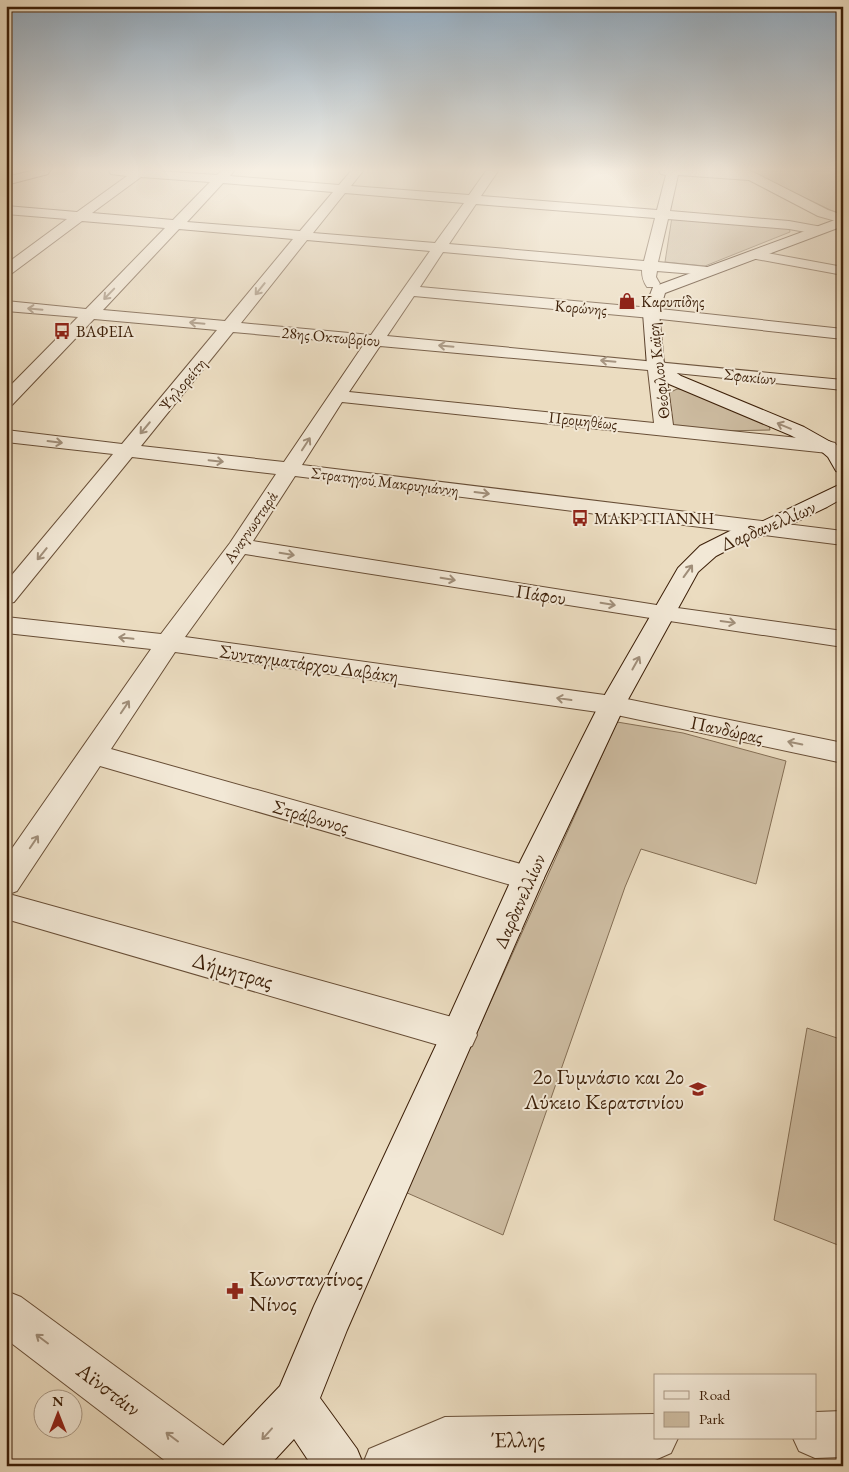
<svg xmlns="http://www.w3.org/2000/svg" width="849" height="1472" font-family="'EB Garamond',serif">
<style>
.green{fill:#cdbca1;stroke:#846e54}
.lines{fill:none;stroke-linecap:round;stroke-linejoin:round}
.street-casing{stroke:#684e36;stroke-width:2}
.secondary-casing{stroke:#3c1f08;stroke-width:2}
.street{fill:#f2e8d6;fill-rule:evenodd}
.secondary{fill:#f2e8d6;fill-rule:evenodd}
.oneway{stroke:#a08e79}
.labels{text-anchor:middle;stroke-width:4;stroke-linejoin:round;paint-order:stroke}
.far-poi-label{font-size:16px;fill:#3c1f08;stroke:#f2e8d6;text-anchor:start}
.far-street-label{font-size:16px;fill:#3c1f08;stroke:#f2e8d6}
.street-label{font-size:19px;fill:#3c1f08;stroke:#f2e8d6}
.near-street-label{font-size:22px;fill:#3c1f08;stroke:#f2e8d6}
.near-poi-label{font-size:22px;fill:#3c1f08;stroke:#f2e8d6;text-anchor:end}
</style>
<rect width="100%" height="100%" fill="#ebdcc0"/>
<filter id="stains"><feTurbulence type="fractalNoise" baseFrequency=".004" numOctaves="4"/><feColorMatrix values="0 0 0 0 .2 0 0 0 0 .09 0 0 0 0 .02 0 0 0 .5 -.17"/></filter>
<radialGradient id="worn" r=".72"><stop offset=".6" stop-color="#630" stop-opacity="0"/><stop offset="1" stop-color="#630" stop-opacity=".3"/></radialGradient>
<g class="green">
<polygon points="749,171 843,171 843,214 841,215"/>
<polygon points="672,217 789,227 790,232 705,266 665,262"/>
<polygon points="677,389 687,389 769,424 770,430 722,431 673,426 669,393"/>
<polygon points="617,722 683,733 786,761 756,884 641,849 625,887 503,1235 405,1192"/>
<polygon points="807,1028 843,1040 843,1247 774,1220"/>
</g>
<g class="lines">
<g class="street-casing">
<g id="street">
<path d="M109,171H158L217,175L221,171H234L230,176L339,185L351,171H363L351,186L469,195L486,171H498L481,196L657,210L666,175L661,174L659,171H751L828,210L843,215V223L818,216L749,180L678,175L670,211L789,221L822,227L824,230L817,234L789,229L668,219L658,262L707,267L712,268L714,271L712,274L707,275L657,271L656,277L660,284L657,287H647C643,281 642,277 642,270L443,252L420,287L651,308L843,329V339L651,318L414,296L387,336L843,380V390L666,372L673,425L828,441L835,443L838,447L835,451L828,453L342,402L302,465L843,531V545L295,476L253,541L663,606L843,631V647L663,620L245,554L185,637L612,696L843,743V763L612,714L175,652L111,749L528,866L539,869L544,878L539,887L528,890L100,766L17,891L9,894L459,1019L472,1024L477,1035L472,1046L459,1051L6,919V857L151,649L6,633V617L161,634L230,543L276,474L132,457L14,602L6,604V582L113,454L6,442V430L122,444L217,330L94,319L12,405L6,406V390L78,317L6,311V301L86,309L165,228L82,221L11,274L6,275V264L67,219L6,214V206L77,212L127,176L111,174ZM141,177L210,182L173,220L92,213ZM223,183L333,192L300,231L187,222ZM345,193L464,203L435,243L313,233ZM476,204L655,218L644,261L449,244ZM179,229L293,239L225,321L103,310ZM307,240L430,251L371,335L241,323ZM233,332L364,344L284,462L141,446ZM380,346L648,370L654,423L349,392Z"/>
<polygon points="756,251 843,267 843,275 751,258 749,255 751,252"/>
<polygon points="6,1291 21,1297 228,1449 235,1466 172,1466 6,1339"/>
<polygon points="843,1411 843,1457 815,1458 799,1451 793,1438 815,1438 815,1412"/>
<polygon points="655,1414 655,1438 678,1438 671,1453 655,1460 362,1466 369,1449 445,1417"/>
</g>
</g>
<g class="secondary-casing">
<g id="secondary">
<polygon points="31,171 50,171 48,174 6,185 6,177"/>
<polygon points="843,217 843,226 665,293 659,313 664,364 681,376 804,427 843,449 843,473 836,471 828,457 821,451 790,435 669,384 647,366 643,313 653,287"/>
<polygon points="843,483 843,498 827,507 771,534 751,538 716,556 698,572 625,705 544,878 347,1330 320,1398 357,1449 364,1466 312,1466 294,1439 269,1466 213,1466 220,1449 280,1386 314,1306 444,1028 512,878 599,705 678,568 700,546 736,528 757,524"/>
</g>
</g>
<use href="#street" class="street"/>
<use href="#secondary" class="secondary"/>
</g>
<defs><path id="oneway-shaft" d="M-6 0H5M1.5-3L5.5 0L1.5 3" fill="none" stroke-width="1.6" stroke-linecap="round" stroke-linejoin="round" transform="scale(1.25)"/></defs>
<g class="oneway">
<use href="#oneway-shaft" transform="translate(260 289) rotate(129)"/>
<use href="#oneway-shaft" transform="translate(109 294) rotate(134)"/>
<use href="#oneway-shaft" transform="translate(35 309) rotate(-175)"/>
<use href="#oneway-shaft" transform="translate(197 323) rotate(-175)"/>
<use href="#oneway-shaft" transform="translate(446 346) rotate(-175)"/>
<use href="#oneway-shaft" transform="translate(608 361) rotate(-175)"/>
<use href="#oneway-shaft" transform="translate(784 426) rotate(-157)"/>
<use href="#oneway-shaft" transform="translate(145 428) rotate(130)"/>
<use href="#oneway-shaft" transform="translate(55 442) rotate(7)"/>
<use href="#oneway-shaft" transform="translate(306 444) rotate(-57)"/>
<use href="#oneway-shaft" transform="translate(216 461) rotate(6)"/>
<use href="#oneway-shaft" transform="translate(482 493) rotate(7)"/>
<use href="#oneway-shaft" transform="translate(42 554) rotate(129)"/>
<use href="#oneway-shaft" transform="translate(287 554) rotate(9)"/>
<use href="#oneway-shaft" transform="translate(688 571) rotate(-54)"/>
<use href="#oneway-shaft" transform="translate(448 579) rotate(9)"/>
<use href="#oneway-shaft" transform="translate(608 604) rotate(9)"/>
<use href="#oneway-shaft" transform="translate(728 622) rotate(8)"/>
<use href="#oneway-shaft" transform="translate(126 638) rotate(-174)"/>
<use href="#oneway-shaft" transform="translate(636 663) rotate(-61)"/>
<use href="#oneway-shaft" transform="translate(564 699) rotate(-172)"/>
<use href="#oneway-shaft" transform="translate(125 707) rotate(-56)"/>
<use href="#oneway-shaft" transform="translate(795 743) rotate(-168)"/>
<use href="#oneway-shaft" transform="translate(34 842) rotate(-56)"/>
<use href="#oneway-shaft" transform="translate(42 1339) rotate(-143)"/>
<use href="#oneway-shaft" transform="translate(267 1434) rotate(132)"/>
<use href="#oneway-shaft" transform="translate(172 1437) rotate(-143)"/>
</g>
<linearGradient id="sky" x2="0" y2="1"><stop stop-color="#91aabf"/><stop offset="0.45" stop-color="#f6efe3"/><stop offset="1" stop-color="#f6efe3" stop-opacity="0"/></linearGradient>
<rect width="849" height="377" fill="url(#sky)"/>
<defs>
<g id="shop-bare" transform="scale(1.35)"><path d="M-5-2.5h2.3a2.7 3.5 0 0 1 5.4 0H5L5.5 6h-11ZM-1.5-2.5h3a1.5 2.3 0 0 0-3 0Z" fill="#8f2418" stroke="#f2e8d6" stroke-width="2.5" paint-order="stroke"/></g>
<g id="bus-bare" transform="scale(1.35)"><path d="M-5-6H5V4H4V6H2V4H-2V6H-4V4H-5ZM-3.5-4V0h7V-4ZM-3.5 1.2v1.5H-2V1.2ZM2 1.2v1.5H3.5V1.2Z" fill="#8f2418" stroke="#f2e8d6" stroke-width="2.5" paint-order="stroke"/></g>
<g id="school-bare" transform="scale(1.35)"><path d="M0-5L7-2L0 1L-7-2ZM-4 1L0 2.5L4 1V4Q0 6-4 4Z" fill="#8f2418" stroke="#f2e8d6" stroke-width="2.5" paint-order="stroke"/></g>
<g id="pharmacy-bare" transform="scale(1.35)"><path d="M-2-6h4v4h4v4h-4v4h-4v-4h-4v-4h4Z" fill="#8f2418" stroke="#f2e8d6" stroke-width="2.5" paint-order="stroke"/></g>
</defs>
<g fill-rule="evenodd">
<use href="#shop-bare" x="627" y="301"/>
<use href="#bus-bare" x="62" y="331"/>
<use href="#bus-bare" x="580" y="518"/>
<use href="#school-bare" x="698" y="1089"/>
<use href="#pharmacy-bare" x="235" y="1291"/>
</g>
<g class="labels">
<g class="far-poi-label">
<text x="641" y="307">Καρυπίδης</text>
<text x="76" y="337">ΒΑΦΕΙΑ</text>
<text x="594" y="524">ΜΑΚΡΥΓΙΑΝΝΗ</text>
</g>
<g class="far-street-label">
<text transform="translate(581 307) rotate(5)" y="6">Κορώνης</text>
<text transform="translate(331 336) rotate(5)" y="6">28ης Οκτωβρίου</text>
<text transform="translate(658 371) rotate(-97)" y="6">Θεόφιλου Καϊρη</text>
<text transform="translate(750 376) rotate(6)" y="6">Σφακίων</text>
<text transform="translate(182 384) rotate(-50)" y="6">Ψηλορείτη</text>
<text transform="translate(583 420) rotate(6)" y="6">Προμηθέως</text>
<text transform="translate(385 481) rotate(7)" y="6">Στρατηγού Μακρυγιάννη</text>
<text transform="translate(250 527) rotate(-56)" y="6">Αναγνωσταρά</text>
</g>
<g class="street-label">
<text transform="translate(768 525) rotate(-23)" y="7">Δαρδανελλίων</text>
<text transform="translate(541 594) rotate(9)" y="7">Πάφου</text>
<text transform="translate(309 663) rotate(8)" y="7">Συνταγματάρχου Δαβάκη</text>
<text transform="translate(727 729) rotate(12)" y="7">Πανδώρας</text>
<text transform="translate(311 816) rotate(16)" y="7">Στράβωνος</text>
<text transform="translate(519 901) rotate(-66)" y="7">Δαρδανελλίων</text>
</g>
<g class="near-street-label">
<text transform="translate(233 970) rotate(16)" y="8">Δήμητρας</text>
<text transform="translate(109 1389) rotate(37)" y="8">Αϊνστάιν</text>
<text transform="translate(518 1439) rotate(-1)" y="8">Έλλης</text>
</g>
<g class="near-poi-label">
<text x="684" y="1084">2ο Γυμνάσιο και 2ο<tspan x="684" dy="25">Λύκειο Κερατσινίου</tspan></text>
<text x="249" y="1286" text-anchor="start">Κωνσταντίνος<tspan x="249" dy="25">Νίνος</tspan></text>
</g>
</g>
<rect width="849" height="1472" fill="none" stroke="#ebdcc0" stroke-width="25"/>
<rect x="8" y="8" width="834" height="1457" fill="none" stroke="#3c1f08" stroke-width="2.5"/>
<rect x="12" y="12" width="824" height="1447" fill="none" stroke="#3c1f08"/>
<rect x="654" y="1374" width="162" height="65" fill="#f2e8d6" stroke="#a99884"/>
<rect x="664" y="1391" width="25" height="8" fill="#f2e8d6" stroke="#a99884"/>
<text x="699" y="1400" font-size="15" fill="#3c1f08">Road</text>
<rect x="664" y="1412" width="25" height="15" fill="#cdbca1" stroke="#a99884"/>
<text x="699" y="1424" font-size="15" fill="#3c1f08">Park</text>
<g transform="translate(58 1414)"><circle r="24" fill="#f2e8d6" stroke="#a99884"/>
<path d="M0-4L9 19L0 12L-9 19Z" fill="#8f2418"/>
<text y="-8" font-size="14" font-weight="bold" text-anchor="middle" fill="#3c1f08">N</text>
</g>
<rect width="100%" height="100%" filter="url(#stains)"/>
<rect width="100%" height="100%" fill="url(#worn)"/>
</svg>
